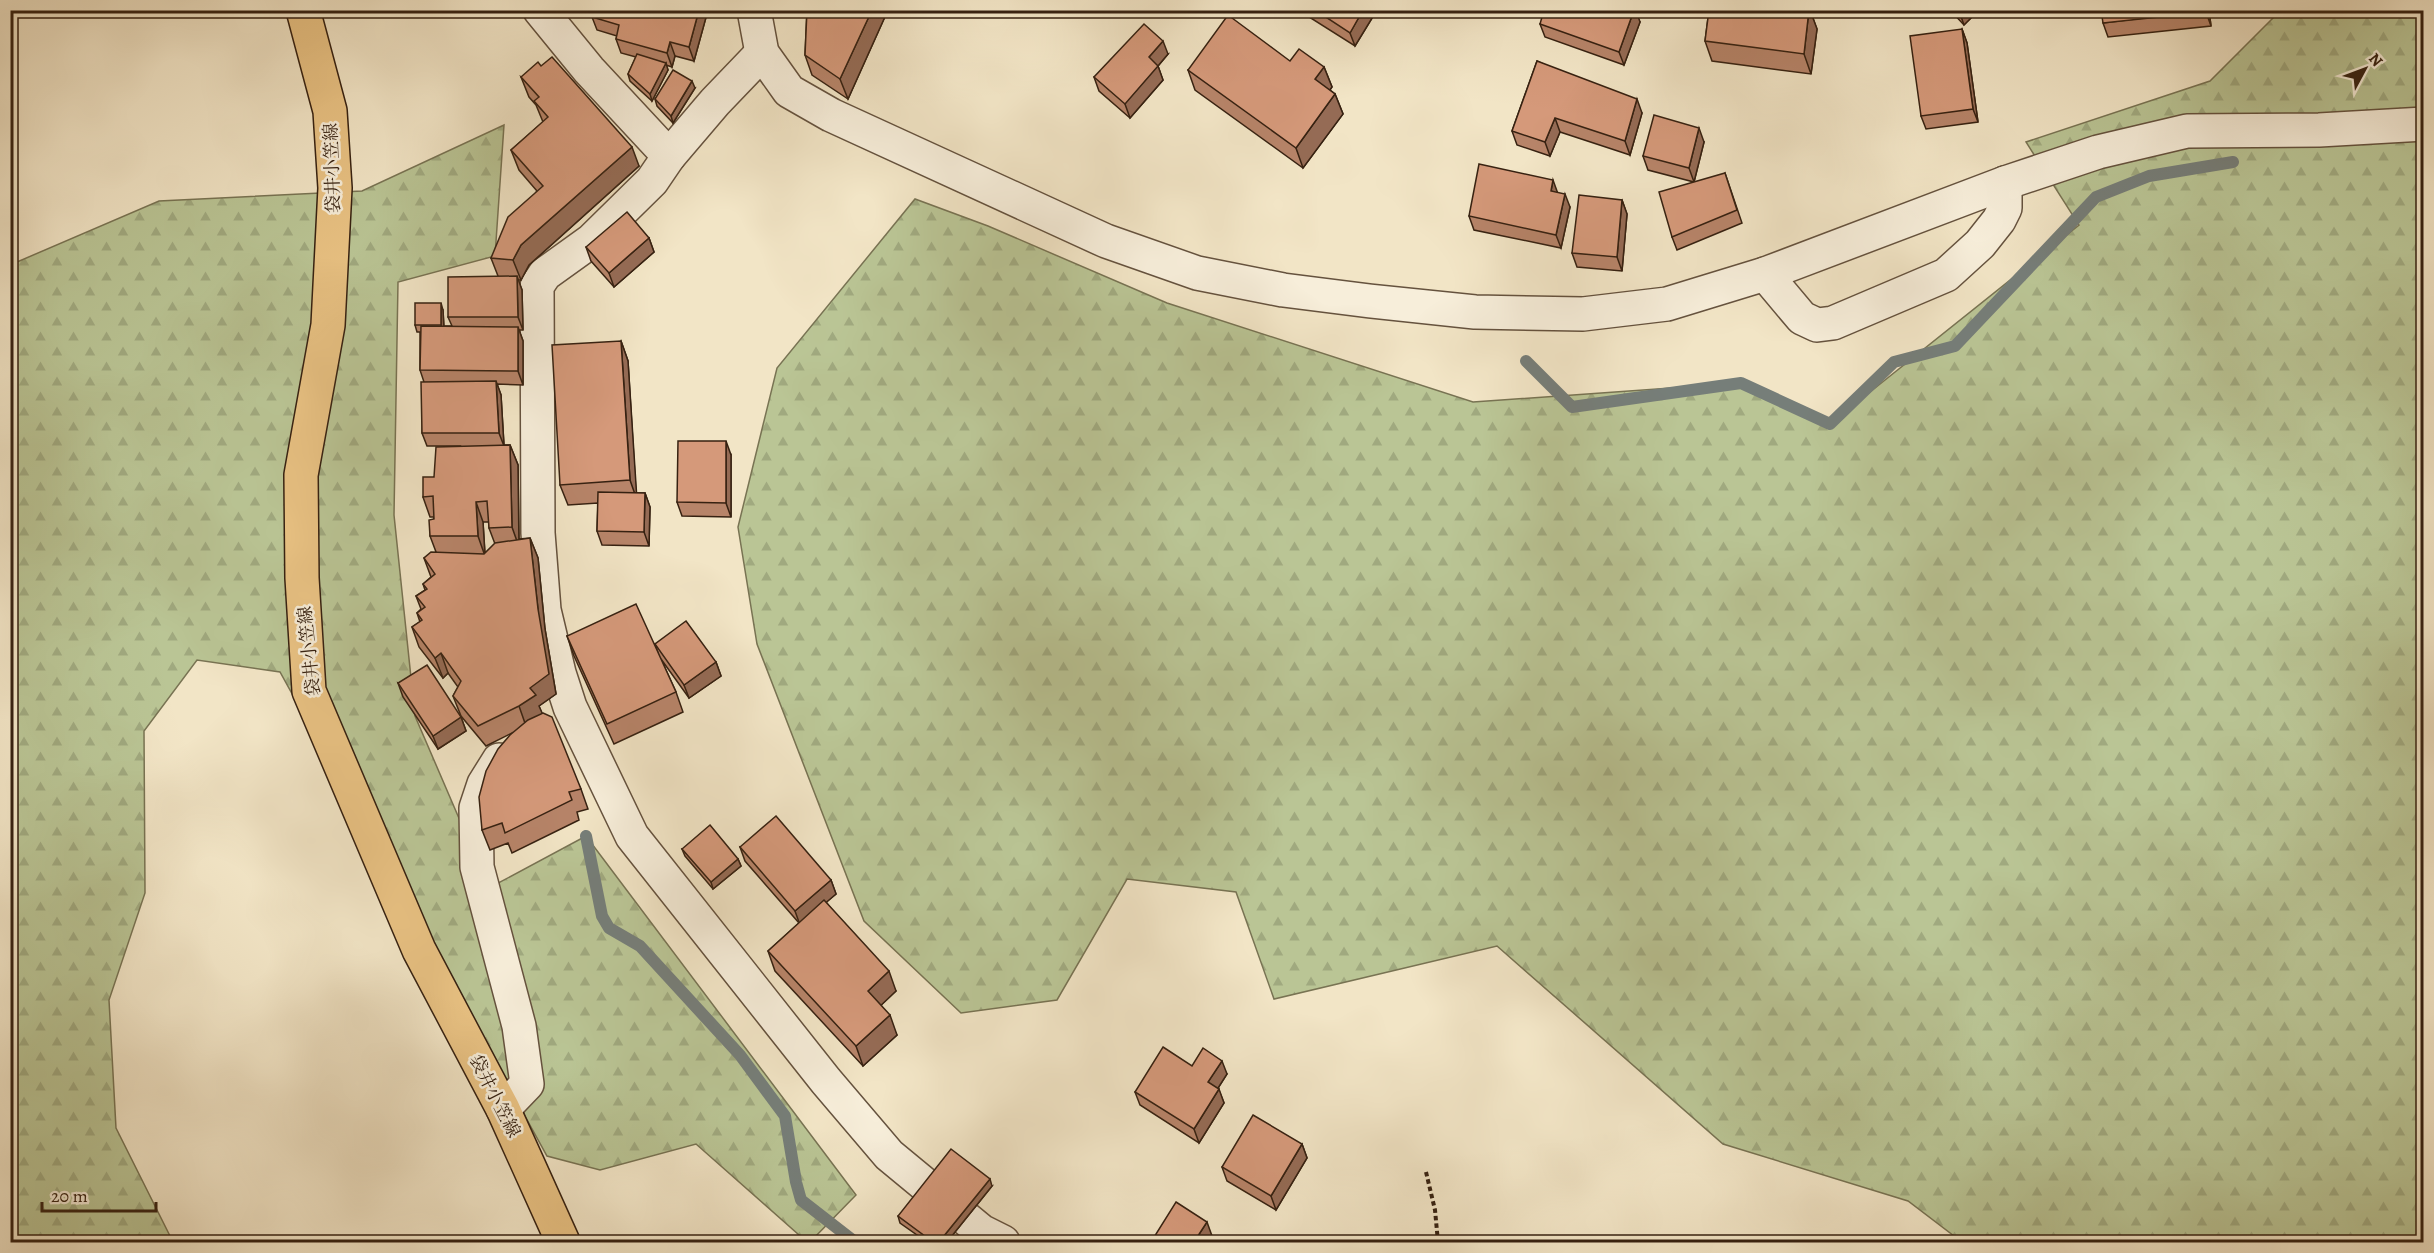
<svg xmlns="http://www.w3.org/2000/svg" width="2434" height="1253" font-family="Alegreya,'Noto Serif JP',serif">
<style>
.forest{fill:url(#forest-firs);stroke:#787353;stroke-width:1.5}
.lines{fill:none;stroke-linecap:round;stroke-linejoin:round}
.stream{stroke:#767e79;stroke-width:12}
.minor-casing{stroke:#65523e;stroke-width:36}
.major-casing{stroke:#362111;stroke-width:36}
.path{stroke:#362111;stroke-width:4;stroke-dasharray:4.5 3;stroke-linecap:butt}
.minor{stroke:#f7eeda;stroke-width:33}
.major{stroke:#e9c283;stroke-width:33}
.wall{fill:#b78469;stroke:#362111;stroke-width:1.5;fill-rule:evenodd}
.shaded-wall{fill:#956b55;stroke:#362111;stroke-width:1.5}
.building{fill:#d5997a;stroke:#362111;stroke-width:1.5}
.labels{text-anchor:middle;stroke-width:5;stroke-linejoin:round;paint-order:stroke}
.street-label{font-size:18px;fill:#362111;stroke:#f7eeda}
</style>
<defs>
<pattern id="forest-firs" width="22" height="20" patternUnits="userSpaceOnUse" patternTransform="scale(1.5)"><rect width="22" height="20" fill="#bac595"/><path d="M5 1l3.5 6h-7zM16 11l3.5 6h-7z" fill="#a0a97f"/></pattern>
</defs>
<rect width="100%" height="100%" fill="#f2e5c6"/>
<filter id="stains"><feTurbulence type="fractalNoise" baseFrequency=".00333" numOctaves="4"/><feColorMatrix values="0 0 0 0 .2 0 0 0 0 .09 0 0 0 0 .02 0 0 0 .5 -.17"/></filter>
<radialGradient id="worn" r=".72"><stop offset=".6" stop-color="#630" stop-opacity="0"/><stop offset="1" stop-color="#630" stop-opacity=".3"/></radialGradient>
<g class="forest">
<polygon points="2280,11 2423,11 2423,1242 1962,1242 1908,1201 1723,1144 1497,946 1274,999 1236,892 1127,879 1057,1000 961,1013 864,921 757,644 738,527 777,368 915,199 988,226 1167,303 1473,402 1741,383 1830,424 2079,225 2026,142 2210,81"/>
<polygon points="504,125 495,256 398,282 394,515 415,716 489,888 586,836 856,1195 810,1242 807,1242 696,1144 600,1170 547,1156 280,672 197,660 144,731 145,893 109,1000 116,1128 173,1242 11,1242 10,265 159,201 362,191"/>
</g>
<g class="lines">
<g class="stream">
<polyline points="1526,361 1572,407 1741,383 1830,424 1894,362 1955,346 2096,197 2149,176 2233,162"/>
<polyline points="586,836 602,916 609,928 640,946 740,1055 785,1116 796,1182 801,1200 855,1242"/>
</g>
<g class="minor-casing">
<g id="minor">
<polyline points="540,10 589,70 669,156"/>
<polyline points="754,10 762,53 789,91 831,115 1106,241 1197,273 1283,290 1370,301 1475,312 1583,314 1667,304 1765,274 2005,183 2098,152 2187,131 2319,130 2424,124"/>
<polyline points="762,53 715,102 669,156 652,181 591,241 545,274 537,286 538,533 544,610 559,673 570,707 632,836 826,1081 889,1155 981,1231 1003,1242"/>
<polyline points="1765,274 1802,318 1817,325 1833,323 1946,275 1980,244 1999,220 2005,208 2005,183"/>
<polyline points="499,760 484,784 476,808 477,867 519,1026 527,1084 503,1109"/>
</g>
</g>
<g class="major-casing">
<polyline id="major" points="303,10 330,111 335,188 328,325 301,475 302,578 309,691 419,950 503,1109 563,1242"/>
</g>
<polyline class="path" points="1426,1172 1435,1210 1438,1242"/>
<use href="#minor" class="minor"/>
<use href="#major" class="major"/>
</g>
<g class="wall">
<polygon points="708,10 694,61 675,56 672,67 666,65 668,70 652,101 630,81 628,74 636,57 621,53 616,39 617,36 597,30 592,17"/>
<polygon points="807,10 888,10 848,99 812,75 805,55"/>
<polygon points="1298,10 1377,10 1355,46"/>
<polygon points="1709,10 1810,10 1817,29 1811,74 1712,61 1705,41"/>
<polygon points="1950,10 1979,10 1964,25"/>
<polygon points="2209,10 2211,26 2108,37 2103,23"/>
<polygon points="1640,22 1624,65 1545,37 1540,24"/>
<polygon points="1962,29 1967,43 1978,122 1926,129 1921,116"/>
<polygon points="1168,54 1158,66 1163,80 1130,118 1099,91 1094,77"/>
<polygon points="1290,61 1324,67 1332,87 1330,90 1335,94 1343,114 1303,168 1195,90 1188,70"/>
<polygon points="1537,61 1642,113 1630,155 1560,132 1550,156 1517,145 1512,131"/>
<path d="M521,77L639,166L529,265L521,280H518L522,290L523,330H519L523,341V385L497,384L501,395L504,445H510L518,465L519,539L530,538L538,558L545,629L556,694L539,706L542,714L581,789L588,809L577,812L579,820L512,853L508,843L490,850L482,830L512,733L486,746L461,716L453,696L458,687L448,673L443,678L419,647L412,627L420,622L417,613L421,609L416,596L425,590L423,584L431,577L424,558L436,552L430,536L434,517H430L423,497L434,477L460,446H427L422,433L424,382L420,370V332H417L415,325L443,310L444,326H452L448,317L498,276L491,258L537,191L519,170L511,150L543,122L536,105L529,97ZM483,522H489V528L495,544L485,553Z"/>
<polygon points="695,88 673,123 657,106 655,99"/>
<polygon points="1704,142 1694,182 1648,170 1643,156"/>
<polygon points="1725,173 1742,223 1677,250 1672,237"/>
<polygon points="1557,192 1570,207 1561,248 1474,230 1469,216"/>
<polygon points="1622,200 1627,214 1622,271 1577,267 1572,253"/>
<polygon points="649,238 654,252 614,287 591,261 586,247"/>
<polygon points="621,341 628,361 636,493 645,493 650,507 649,546 602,545 597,531 598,503 568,505 560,485"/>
<polygon points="731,455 731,517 682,516 677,502"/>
<polygon points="567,636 658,653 655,644 716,662 721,676 689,698 661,659 676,692 683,712 614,744 574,656"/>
<polygon points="398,683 461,717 466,731 438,749 403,697"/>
<polygon points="740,847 831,880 836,894 826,902 896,991 881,1005 897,1035 863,1066 775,971 768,951 799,923 745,861"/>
<polygon points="682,849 738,859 741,866 713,889 685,856"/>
<polygon points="1192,1066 1227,1074 1218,1088 1224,1103 1199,1143 1140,1105 1135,1092"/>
<polygon points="1302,1144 1307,1158 1276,1210 1227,1181 1222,1167"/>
<polygon points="992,1186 947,1242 927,1242 900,1223 898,1216"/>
</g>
<g class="shaded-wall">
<polygon points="699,10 708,10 694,61 689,47"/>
<polygon points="872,10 888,10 848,99 840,79"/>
<polygon points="1363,10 1377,10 1355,46 1350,33"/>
<polygon points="1634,10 1636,10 1640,22 1624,65 1619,52"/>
<polygon points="1809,10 1810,10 1817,29 1811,74 1804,54"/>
<polygon points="1960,10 1979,10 1964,25 1959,11"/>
<polygon points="2206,10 2209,10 2211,26 2206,12"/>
<polygon points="1962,29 1967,43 1978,122 1973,109"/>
<polygon points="1163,41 1168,54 1158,66 1163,80 1130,118 1125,104 1149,57"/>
<polygon points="670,42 675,56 672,67 667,53"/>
<polygon points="666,63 668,70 652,101 650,94"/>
<polygon points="1324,67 1332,87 1323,99 1315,79"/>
<polygon points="692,81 695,88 673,123 671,116"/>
<polygon points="1335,94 1343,114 1303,168 1296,148"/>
<polygon points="1637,99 1642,113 1630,155 1625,141"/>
<polygon points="1555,118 1560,132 1550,156 1545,142"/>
<polygon points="1699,128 1704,142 1694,182 1689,168"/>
<polygon points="632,147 639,166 529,265 521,280 513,260 521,245"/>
<polygon points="1553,180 1558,194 1551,191"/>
<polygon points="1565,194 1570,207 1561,248 1556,235"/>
<polygon points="1622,200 1627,214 1622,271 1617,257"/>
<polygon points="649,238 654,252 614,287 609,273"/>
<polygon points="517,276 522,290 523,330 518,317"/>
<polygon points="441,303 443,310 444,332 441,325"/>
<polygon points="518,327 523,341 523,385 518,371"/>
<polygon points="621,341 628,361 637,500 630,480"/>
<polygon points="496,381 501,395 504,446 499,433"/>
<polygon points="726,441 731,455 731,517 726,503"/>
<polygon points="510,445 518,465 519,547 512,527"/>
<polygon points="645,493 650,507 649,546 644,532"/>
<polygon points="476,502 483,522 485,556 478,536"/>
<polygon points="530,538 538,558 545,629 556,694 539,706 543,715 526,726 519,706 530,688 538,609"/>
<polygon points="441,653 448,673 443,678 435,658"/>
<polygon points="716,662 721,676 689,698 684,685"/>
<polygon points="461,717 466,731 438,749 433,736"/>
<polygon points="738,859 741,866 713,889 711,882"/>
<polygon points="831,880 836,894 800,925 795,911"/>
<polygon points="889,971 896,991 875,1011 868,991"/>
<polygon points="890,1015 897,1035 863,1066 856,1046"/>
<polygon points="1222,1061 1227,1074 1213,1096 1208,1082"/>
<polygon points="1219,1089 1224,1103 1199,1143 1194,1129"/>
<polygon points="1302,1144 1307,1158 1276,1210 1271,1196"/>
<polygon points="990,1179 992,1186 947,1242 939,1242"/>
<polygon points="1207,1222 1212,1236 1208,1242 1194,1242"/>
</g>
<g class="building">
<polygon points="594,10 699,10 689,47 670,42 667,53 616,39 619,25 592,17"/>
<polygon points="807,10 872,10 840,79 805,55"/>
<polygon points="1315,10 1363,10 1350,33"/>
<polygon points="1544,10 1634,10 1619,52 1540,24"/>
<polygon points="1709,10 1809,10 1804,54 1705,41"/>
<polygon points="2101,10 2206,10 2206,12 2103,23"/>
<polygon points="1228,15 1290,61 1299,49 1324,67 1315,79 1335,94 1296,148 1188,70"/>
<polygon points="1144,24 1163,41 1149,57 1158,66 1125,104 1094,77"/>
<polygon points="1962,29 1973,109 1921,116 1910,36"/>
<polygon points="637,54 666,63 650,94 628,74"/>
<polygon points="552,57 632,147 521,245 513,260 491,258 508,217 543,186 511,150 548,117 534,101 539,97 521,77 538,62 541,66"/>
<polygon points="1537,61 1637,99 1625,141 1555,118 1545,142 1512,131"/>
<polygon points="673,70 692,81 671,116 655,99"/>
<polygon points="1654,115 1699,128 1689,168 1643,156"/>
<polygon points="1479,164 1553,180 1551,191 1565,194 1556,235 1469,216"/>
<polygon points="1725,173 1737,210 1672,237 1659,192"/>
<polygon points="1579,195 1622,200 1617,257 1572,253"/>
<polygon points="627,212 649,238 609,273 586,247"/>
<polygon points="517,276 518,317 448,317 448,277"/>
<rect x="415" y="303" width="26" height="22"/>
<polygon points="421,326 518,327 518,371 420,370"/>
<polygon points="621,341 630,480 560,485 552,345"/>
<polygon points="496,381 499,433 422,433 421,382"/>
<polygon points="678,441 726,441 726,503 677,502"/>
<polygon points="510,445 512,527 489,528 487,501 476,502 478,536 430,536 429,520 434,519 433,496 423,497 423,477 434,477 436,447"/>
<polygon points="598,492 645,493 644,532 597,531"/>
<polygon points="530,538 538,609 549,674 530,688 536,695 519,706 478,726 453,696 461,681 441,653 435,658 412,627 422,620 417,613 425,607 416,596 427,589 423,584 435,574 424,558 431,552 484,554 495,543"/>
<polygon points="636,604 676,692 607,724 567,636"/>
<polygon points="686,621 716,662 684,685 655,644"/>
<polygon points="427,665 461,717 433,736 398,683"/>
<polygon points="543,713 552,717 581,789 569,792 572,800 505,833 502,823 482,830 479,797 486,771 498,749 510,735 528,720"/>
<polygon points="776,816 831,880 795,911 740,847"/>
<polygon points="710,825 738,859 711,882 682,849"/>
<polygon points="824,900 889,971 868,991 890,1015 856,1046 768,951"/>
<polygon points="1163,1047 1192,1066 1203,1048 1222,1061 1208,1082 1219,1089 1194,1129 1135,1092"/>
<polygon points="1253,1115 1302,1144 1271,1196 1222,1167"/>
<polygon points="951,1149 990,1179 939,1242 933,1242 898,1216"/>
<polygon points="1176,1202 1207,1222 1194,1242 1151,1242"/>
</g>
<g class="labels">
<g class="street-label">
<text transform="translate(332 168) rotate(-92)" y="6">袋井小笠線</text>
<text transform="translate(309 651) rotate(-96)" y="6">袋井小笠線</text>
<text transform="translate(495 1096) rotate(63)" y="6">袋井小笠線</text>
</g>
</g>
<rect width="2434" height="1253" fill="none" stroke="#f2e5c6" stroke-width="36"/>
<rect x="12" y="12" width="2410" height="1229" fill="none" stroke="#362111" stroke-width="3"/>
<rect x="18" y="18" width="2398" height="1217" fill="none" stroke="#362111" stroke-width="1.5"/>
<g transform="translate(2365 69) rotate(49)" stroke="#f7eeda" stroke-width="4.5" paint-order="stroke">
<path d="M0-4.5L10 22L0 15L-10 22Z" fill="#362111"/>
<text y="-9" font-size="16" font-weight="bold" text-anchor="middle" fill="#362111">N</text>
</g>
<path d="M42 1202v9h114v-9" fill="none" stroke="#362111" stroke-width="3"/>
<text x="51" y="1202" font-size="18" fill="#362111" stroke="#f7eeda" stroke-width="4.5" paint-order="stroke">20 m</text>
<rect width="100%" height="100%" filter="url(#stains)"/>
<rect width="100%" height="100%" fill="url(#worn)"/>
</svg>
